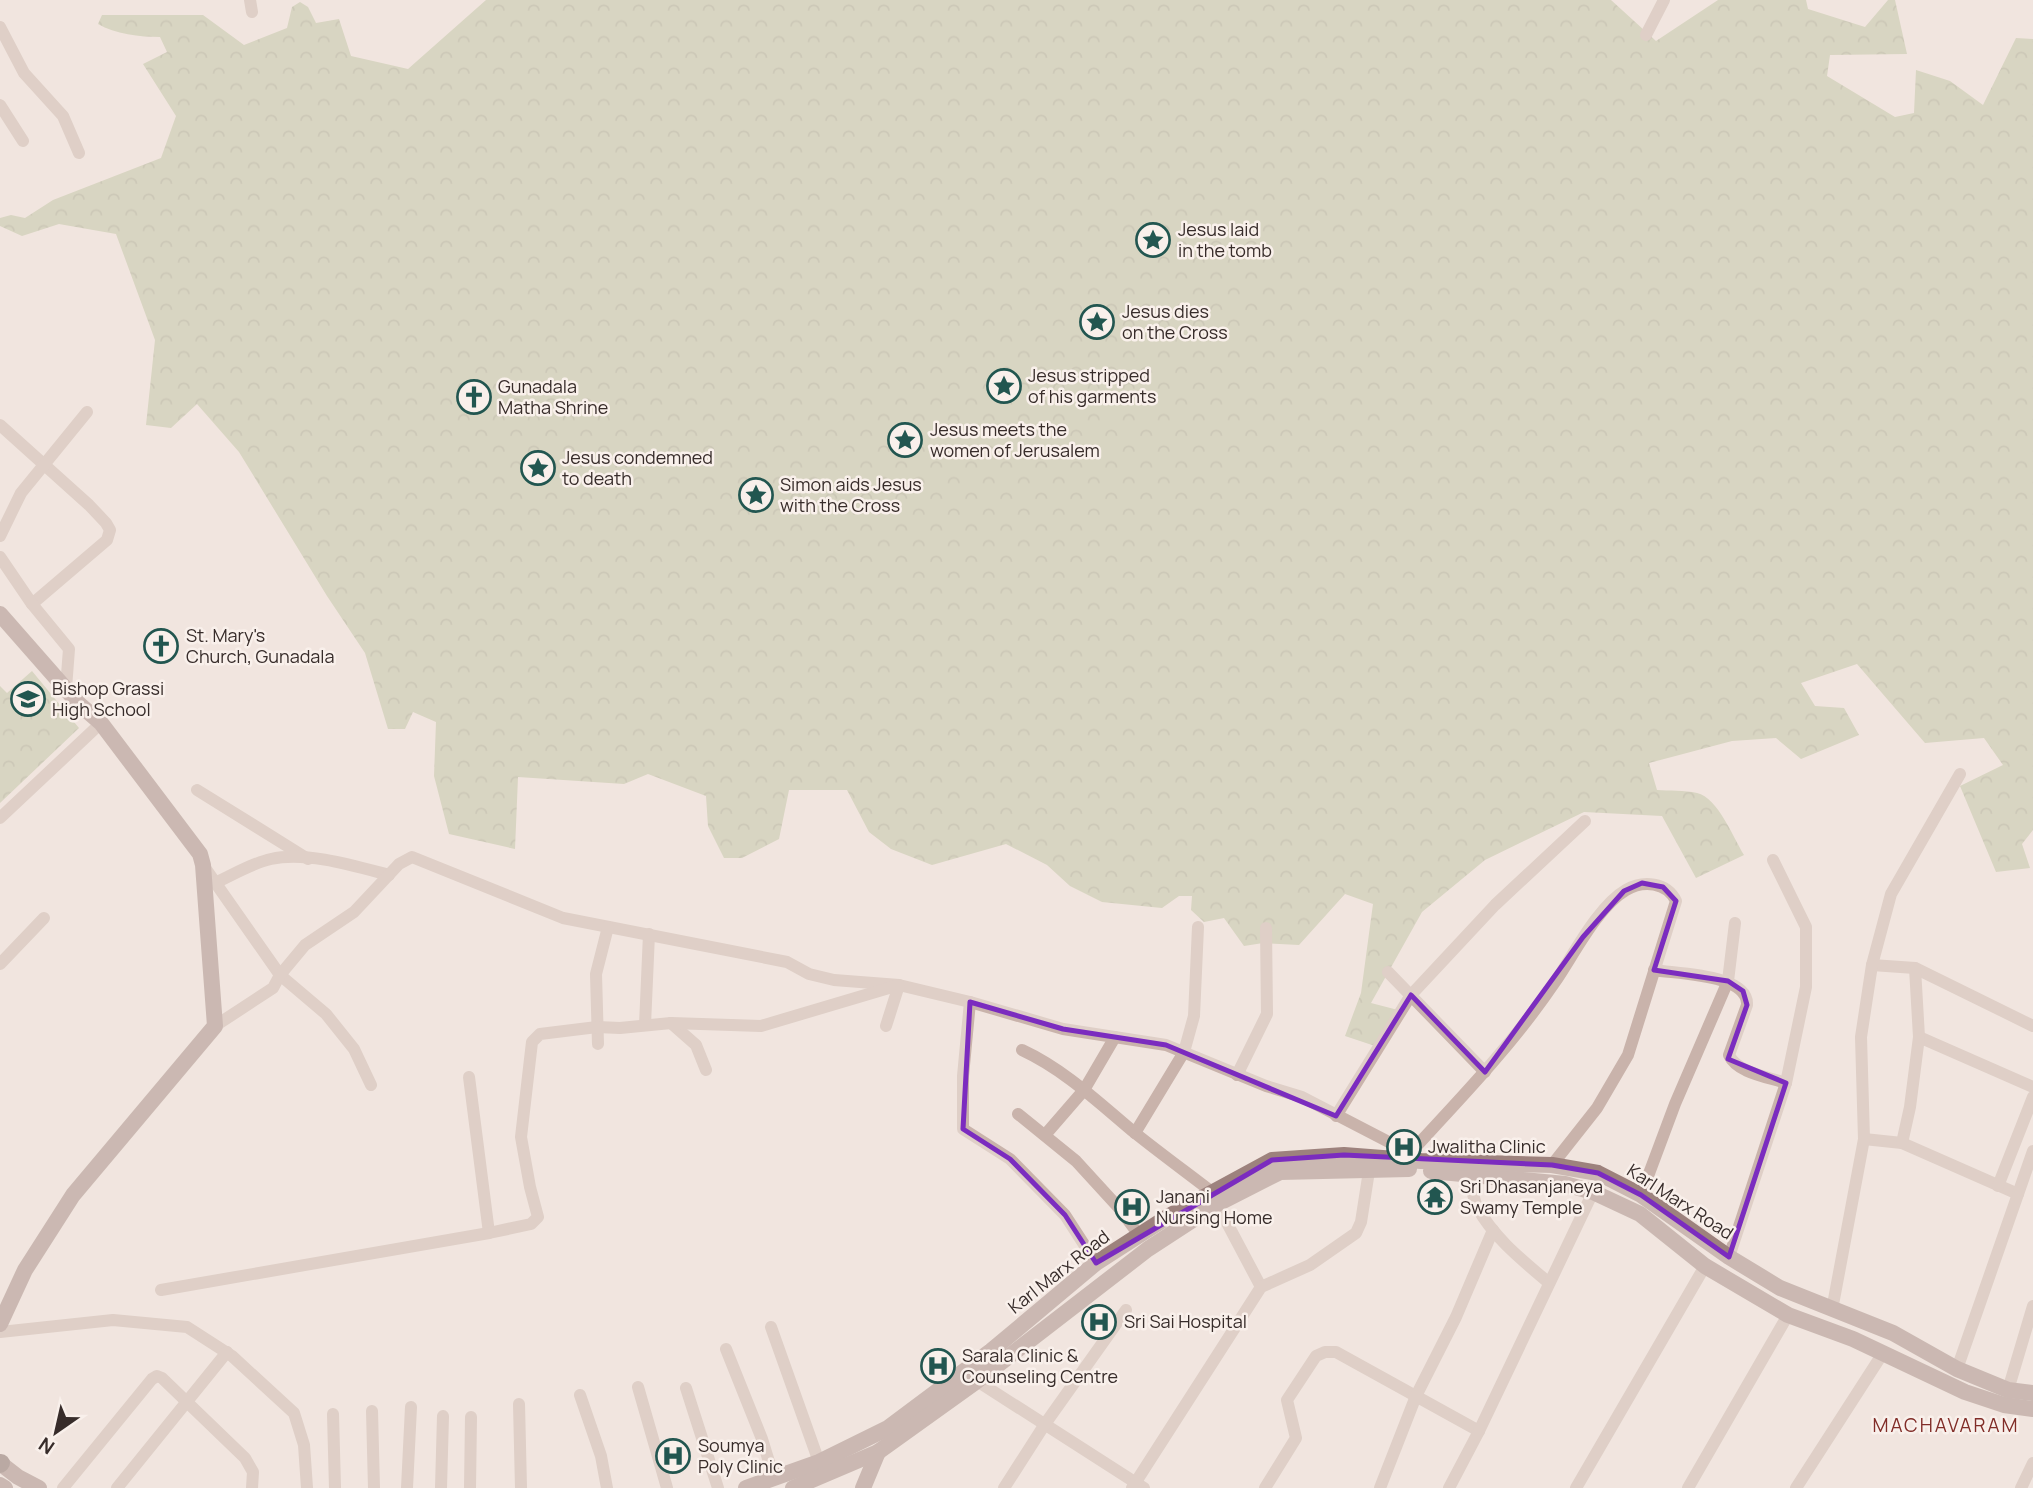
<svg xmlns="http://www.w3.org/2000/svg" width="2033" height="1488" font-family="Manrope,sans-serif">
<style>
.forest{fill:url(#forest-crowns)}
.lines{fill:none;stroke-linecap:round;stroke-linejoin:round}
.street{stroke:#c9b3ab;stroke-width:12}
.secondary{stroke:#9d827d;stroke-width:16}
.primary{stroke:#78605c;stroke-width:18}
.marked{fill:none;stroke:#7b2cbf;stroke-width:5;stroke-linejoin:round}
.labels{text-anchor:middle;stroke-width:5;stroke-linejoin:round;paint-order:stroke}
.poi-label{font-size:18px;fill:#372c2a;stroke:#f9f0eb;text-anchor:start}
.street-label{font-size:18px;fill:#372c2a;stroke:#f9f0eb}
.neighbourhood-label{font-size:19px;letter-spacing:2px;fill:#812d28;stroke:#f9f0eb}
</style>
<defs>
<pattern id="forest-crowns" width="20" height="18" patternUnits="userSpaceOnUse" patternTransform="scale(1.75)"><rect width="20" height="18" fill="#bbc09f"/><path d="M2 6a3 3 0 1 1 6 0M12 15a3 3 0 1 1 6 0" fill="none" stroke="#a1a589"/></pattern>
</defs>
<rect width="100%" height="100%" fill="#f1e5df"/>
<g class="forest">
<path d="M486,0H1611L1656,41L1718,0H1806L1808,9L1865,27L1888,0H1895L1907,54L1830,55L1827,76L1895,117L1914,113L1916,70L1950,81L1983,105L2016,38L2033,39V830L2022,844L2030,868L1996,872L1960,786L2003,765L1984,738L1925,743L1857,664L1801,683L1815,706L1844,708L1859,735L1801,759L1776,738L1732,741L1649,763L1657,790C1669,791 1684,790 1697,793C1718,798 1733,837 1744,855L1696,878L1662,816L1584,812L1485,860L1422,912L1371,1003L1398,1010L1378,1047L1345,1036L1361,993L1373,904L1345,894L1299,945L1263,943L1244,946L1224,918L1204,922L1191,910L1192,896H1179L1162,908L1102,902L1070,886L1047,865L1006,844L932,865L891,849L869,832L847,790H789L779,839L742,858H724L708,826L706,796L648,774L624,784L518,777L515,849L449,834L434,776L436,722L413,712L405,729H388L365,653L327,596L239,452L197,404L171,428L146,425L155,340L116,234L59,224L22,236L0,226V218L11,215L25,218L53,200L161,158L176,116L143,64L167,52L160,37C140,37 115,34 98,24L102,15H203L244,45L287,28L292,7L300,2L308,7L316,23L339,19L351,56L408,69Z"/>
<polygon points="32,671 79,728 0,803 0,686 7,693"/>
</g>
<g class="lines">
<g class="street">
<polyline points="250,0 252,12"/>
<polyline points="0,27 24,73 63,116 79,153"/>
<polyline points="1646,35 1664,0"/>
<polyline points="0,105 23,141"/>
<polyline points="0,425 89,505 106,523 110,530 107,540 32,604"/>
<polyline points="0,536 21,493 87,412"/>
<polyline points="0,557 32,604 69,649 66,688"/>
<polyline points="197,790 308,859"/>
<polyline points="0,818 101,723"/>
<polyline points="203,865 280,975 326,1014 354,1049 371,1085"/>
<path d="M215,883C233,875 252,863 271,859C306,851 355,866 389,875"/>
<polyline points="0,964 44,918"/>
<polyline points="1872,965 1915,968 2033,1026"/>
<path d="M1654,970C1677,974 1749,974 1747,1005L1729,1055C1737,1073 1768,1077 1786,1083"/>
<polyline points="1388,972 1485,1072"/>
<polyline points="970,1002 963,1076 963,1129 1010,1159 1065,1215 1096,1263"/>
<polyline points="671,1023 696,1045 706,1070"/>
<polyline points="645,1025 649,934"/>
<polyline points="215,1026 273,988 280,975 305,945 354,912 399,864 412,857 563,918 787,962 809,974 834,980 899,985 970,1002 1063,1029 1166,1045 1266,1086 1302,1097 1410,1153 1417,1161 1422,1161"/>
<polyline points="1919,1037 2033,1087"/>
<polyline points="598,1044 596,974 608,927"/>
<path d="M1022,1050C1065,1070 1099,1103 1135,1133C1160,1153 1186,1172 1212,1192"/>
<polyline points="1237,1075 1267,1014 1266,928"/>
<polyline points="469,1077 489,1233"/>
<polyline points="1018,1114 1076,1161 1119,1208 1139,1235"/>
<polyline points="1336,1116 1411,995 1495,905 1585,821"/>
<polyline points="1135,1133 1184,1052 1194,1016 1198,927"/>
<polyline points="1045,1135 1084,1090 1115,1037"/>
<polyline points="1864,1139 1902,1143 2018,1194"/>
<polyline points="1902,1143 1910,1107 1919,1037 1915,968"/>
<path d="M1410,1153C1461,1098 1513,1044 1555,982C1573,956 1598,906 1626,890C1643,880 1667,882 1676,901L1628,1055L1597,1108L1552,1165"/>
<path d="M1469,1175C1471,1185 1473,1197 1477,1207C1494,1238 1522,1260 1549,1283"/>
<polyline points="1998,1186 2033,1097"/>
<polyline points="1641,1195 1675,1104 1728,981 1735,923"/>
<polyline points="1217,1204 1261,1287"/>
<polyline points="1729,1257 1786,1083 1806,987 1806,927 1773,860"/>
<polyline points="161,1290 489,1233 531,1224 538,1217 530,1187 521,1137 532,1042 540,1034 597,1027 620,1028 671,1023 761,1026 899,985 886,1026"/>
<polyline points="1832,1310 1864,1139 1861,1037 1872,965 1891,894 1960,774"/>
<polyline points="771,1327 819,1462"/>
<polyline points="0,1332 113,1320 187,1327 232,1356 294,1413 304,1445 307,1488"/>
<polyline points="726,1349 762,1439 774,1478"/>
<polyline points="1957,1369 2033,1151"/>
<polyline points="977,1381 1144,1488"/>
<polyline points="638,1387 667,1488"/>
<polyline points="686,1388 718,1488"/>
<polyline points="2008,1390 2033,1306"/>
<polyline points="580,1395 601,1456 607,1488"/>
<polyline points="519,1404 521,1488"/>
<polyline points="372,1411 374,1488"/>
<polyline points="333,1414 335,1488"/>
<polyline points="63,1488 152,1379 157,1376 162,1378 245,1458 253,1472 252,1488"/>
<polyline points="117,1488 227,1352"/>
<polyline points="407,1488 411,1407"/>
<polyline points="441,1488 443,1416"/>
<polyline points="470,1488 471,1417"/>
<polyline points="1004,1488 1045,1424 1126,1310"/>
<polyline points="1132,1488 1261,1287 1310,1265 1356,1233 1361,1222 1369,1171"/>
<polyline points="1265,1488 1296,1438 1287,1400 1316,1356 1325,1352 1336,1352 1479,1431"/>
<polyline points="1380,1488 1416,1396 1456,1317 1493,1230"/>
<polyline points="1449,1488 1479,1431 1593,1192"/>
<polyline points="1576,1488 1705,1266"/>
<polyline points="1688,1488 1788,1315"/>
<polyline points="1796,1488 1883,1353"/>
<polyline points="2021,1488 2033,1463"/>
</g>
<g class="secondary">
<polyline points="0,614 79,704 101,723 200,854 203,865 215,1026 73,1195 25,1270 0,1324"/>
<polyline points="1431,1171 1565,1184 1593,1192 1640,1214 1705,1266 1788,1315 1853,1339 1965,1392 2004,1405 2033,1409"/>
<polyline points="0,1463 18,1477 39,1488"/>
<polyline points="0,1485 5,1488"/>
<polyline points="746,1488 819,1462 888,1428 991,1351 1096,1263 1169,1216 1272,1160 1344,1155 1421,1161 1552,1165 1598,1173 1641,1195 1729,1257 1780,1288 1893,1333 1957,1369 2008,1390 2033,1393"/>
<polyline points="793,1488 878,1452 977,1381 1148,1249 1217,1204 1280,1172 1409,1169"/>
<polyline points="863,1488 878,1452"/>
</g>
<polyline class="primary" points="0,1464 1,1463"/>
</g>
<path d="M0 0H2033V1488H0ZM1642,883L1663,887L1676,901L1654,970L1728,981L1743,991L1747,1005L1728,1059L1786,1083L1729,1257L1641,1195L1598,1173L1552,1165L1344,1155L1272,1160L1096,1263L1065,1215L1010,1159L963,1129L970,1002L1063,1029L1166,1045L1336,1116L1411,995L1485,1072L1583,937L1624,891Z" fill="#f1e5df" fill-opacity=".55" fill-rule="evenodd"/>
<path class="marked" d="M1642,883L1663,887L1676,901L1654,970L1728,981L1743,991L1747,1005L1728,1059L1786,1083L1729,1257L1641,1195L1598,1173L1552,1165L1344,1155L1272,1160L1096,1263L1065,1215L1010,1159L963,1129L970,1002L1063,1029L1166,1045L1336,1116L1411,995L1485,1072L1583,937L1624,891Z"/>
<defs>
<g id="sight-ring" transform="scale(1.75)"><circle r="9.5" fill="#f9f0eb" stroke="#225650" stroke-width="1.5"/><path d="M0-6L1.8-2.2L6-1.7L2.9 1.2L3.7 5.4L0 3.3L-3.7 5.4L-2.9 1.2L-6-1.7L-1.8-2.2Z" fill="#225650"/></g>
<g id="church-ring" transform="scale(1.75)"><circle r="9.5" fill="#f9f0eb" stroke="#225650" stroke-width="1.5"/><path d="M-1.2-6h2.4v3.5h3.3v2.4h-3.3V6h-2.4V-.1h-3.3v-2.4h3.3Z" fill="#225650"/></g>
<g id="school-ring" transform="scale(1.75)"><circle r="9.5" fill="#f9f0eb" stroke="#225650" stroke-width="1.5"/><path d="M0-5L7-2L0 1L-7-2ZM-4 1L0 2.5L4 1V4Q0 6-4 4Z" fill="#225650"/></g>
<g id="hospital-ring" transform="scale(1.75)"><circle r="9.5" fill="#f9f0eb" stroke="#225650" stroke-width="1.5"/><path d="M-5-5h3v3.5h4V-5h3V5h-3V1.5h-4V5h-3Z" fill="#225650"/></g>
<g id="temple-ring" transform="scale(1.75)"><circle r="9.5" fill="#f9f0eb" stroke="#225650" stroke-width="1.5"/><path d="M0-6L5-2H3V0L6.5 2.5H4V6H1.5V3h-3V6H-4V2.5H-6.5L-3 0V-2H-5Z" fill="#225650"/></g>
</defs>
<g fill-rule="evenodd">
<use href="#sight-ring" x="1153" y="240"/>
<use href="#sight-ring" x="1097" y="322"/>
<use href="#sight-ring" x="1004" y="386"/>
<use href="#church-ring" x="474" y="397"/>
<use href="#sight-ring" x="905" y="440"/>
<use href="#sight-ring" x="538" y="468"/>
<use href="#sight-ring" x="756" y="495"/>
<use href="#church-ring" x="161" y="646"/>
<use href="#school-ring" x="28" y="699"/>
<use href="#hospital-ring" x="1404" y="1147"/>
<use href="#temple-ring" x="1435" y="1197"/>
<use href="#hospital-ring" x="1132" y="1207"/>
<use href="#hospital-ring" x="1099" y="1322"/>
<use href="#hospital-ring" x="938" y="1366"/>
<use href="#hospital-ring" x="673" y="1456"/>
</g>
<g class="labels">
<g class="poi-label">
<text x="1178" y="236">Jesus laid<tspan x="1178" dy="21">in the tomb</tspan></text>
<text x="1122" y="318">Jesus dies<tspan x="1122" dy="21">on the Cross</tspan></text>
<text x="1028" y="382">Jesus stripped<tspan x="1028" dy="21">of his garments</tspan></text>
<text x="498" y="393">Gunadala<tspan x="498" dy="21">Matha Shrine</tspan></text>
<text x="930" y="436">Jesus meets the<tspan x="930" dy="21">women of Jerusalem</tspan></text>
<text x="562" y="464">Jesus condemned<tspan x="562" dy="21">to death</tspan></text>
<text x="780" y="491">Simon aids Jesus<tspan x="780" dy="21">with the Cross</tspan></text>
<text x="186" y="642">St. Mary's<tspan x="186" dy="21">Church, Gunadala</tspan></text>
<text x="52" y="695">Bishop Grassi<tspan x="52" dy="21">High School</tspan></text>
<text x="1428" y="1153">Jwalitha Clinic</text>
<text x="1460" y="1193">Sri Dhasanjaneya<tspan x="1460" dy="21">Swamy Temple</tspan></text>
<text x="1156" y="1203">Janani<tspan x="1156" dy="21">Nursing Home</tspan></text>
<text x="1124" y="1328">Sri Sai Hospital</text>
<text x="962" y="1362">Sarala Clinic &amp;<tspan x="962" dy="21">Counseling Centre</tspan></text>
<text x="698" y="1452">Soumya<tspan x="698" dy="21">Poly Clinic</tspan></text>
</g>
<g class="street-label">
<text transform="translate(1680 1202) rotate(33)" y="6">Karl Marx Road</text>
<text transform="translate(1059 1272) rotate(-38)" y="6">Karl Marx Road</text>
</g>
<g class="neighbourhood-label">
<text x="1946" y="1432">MACHAVARAM</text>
</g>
</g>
<g transform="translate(56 1432) rotate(214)" stroke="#f9f0eb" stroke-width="5" paint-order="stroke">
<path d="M0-5L12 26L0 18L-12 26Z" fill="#372c2a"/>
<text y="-10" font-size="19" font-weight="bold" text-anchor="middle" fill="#372c2a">N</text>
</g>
</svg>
